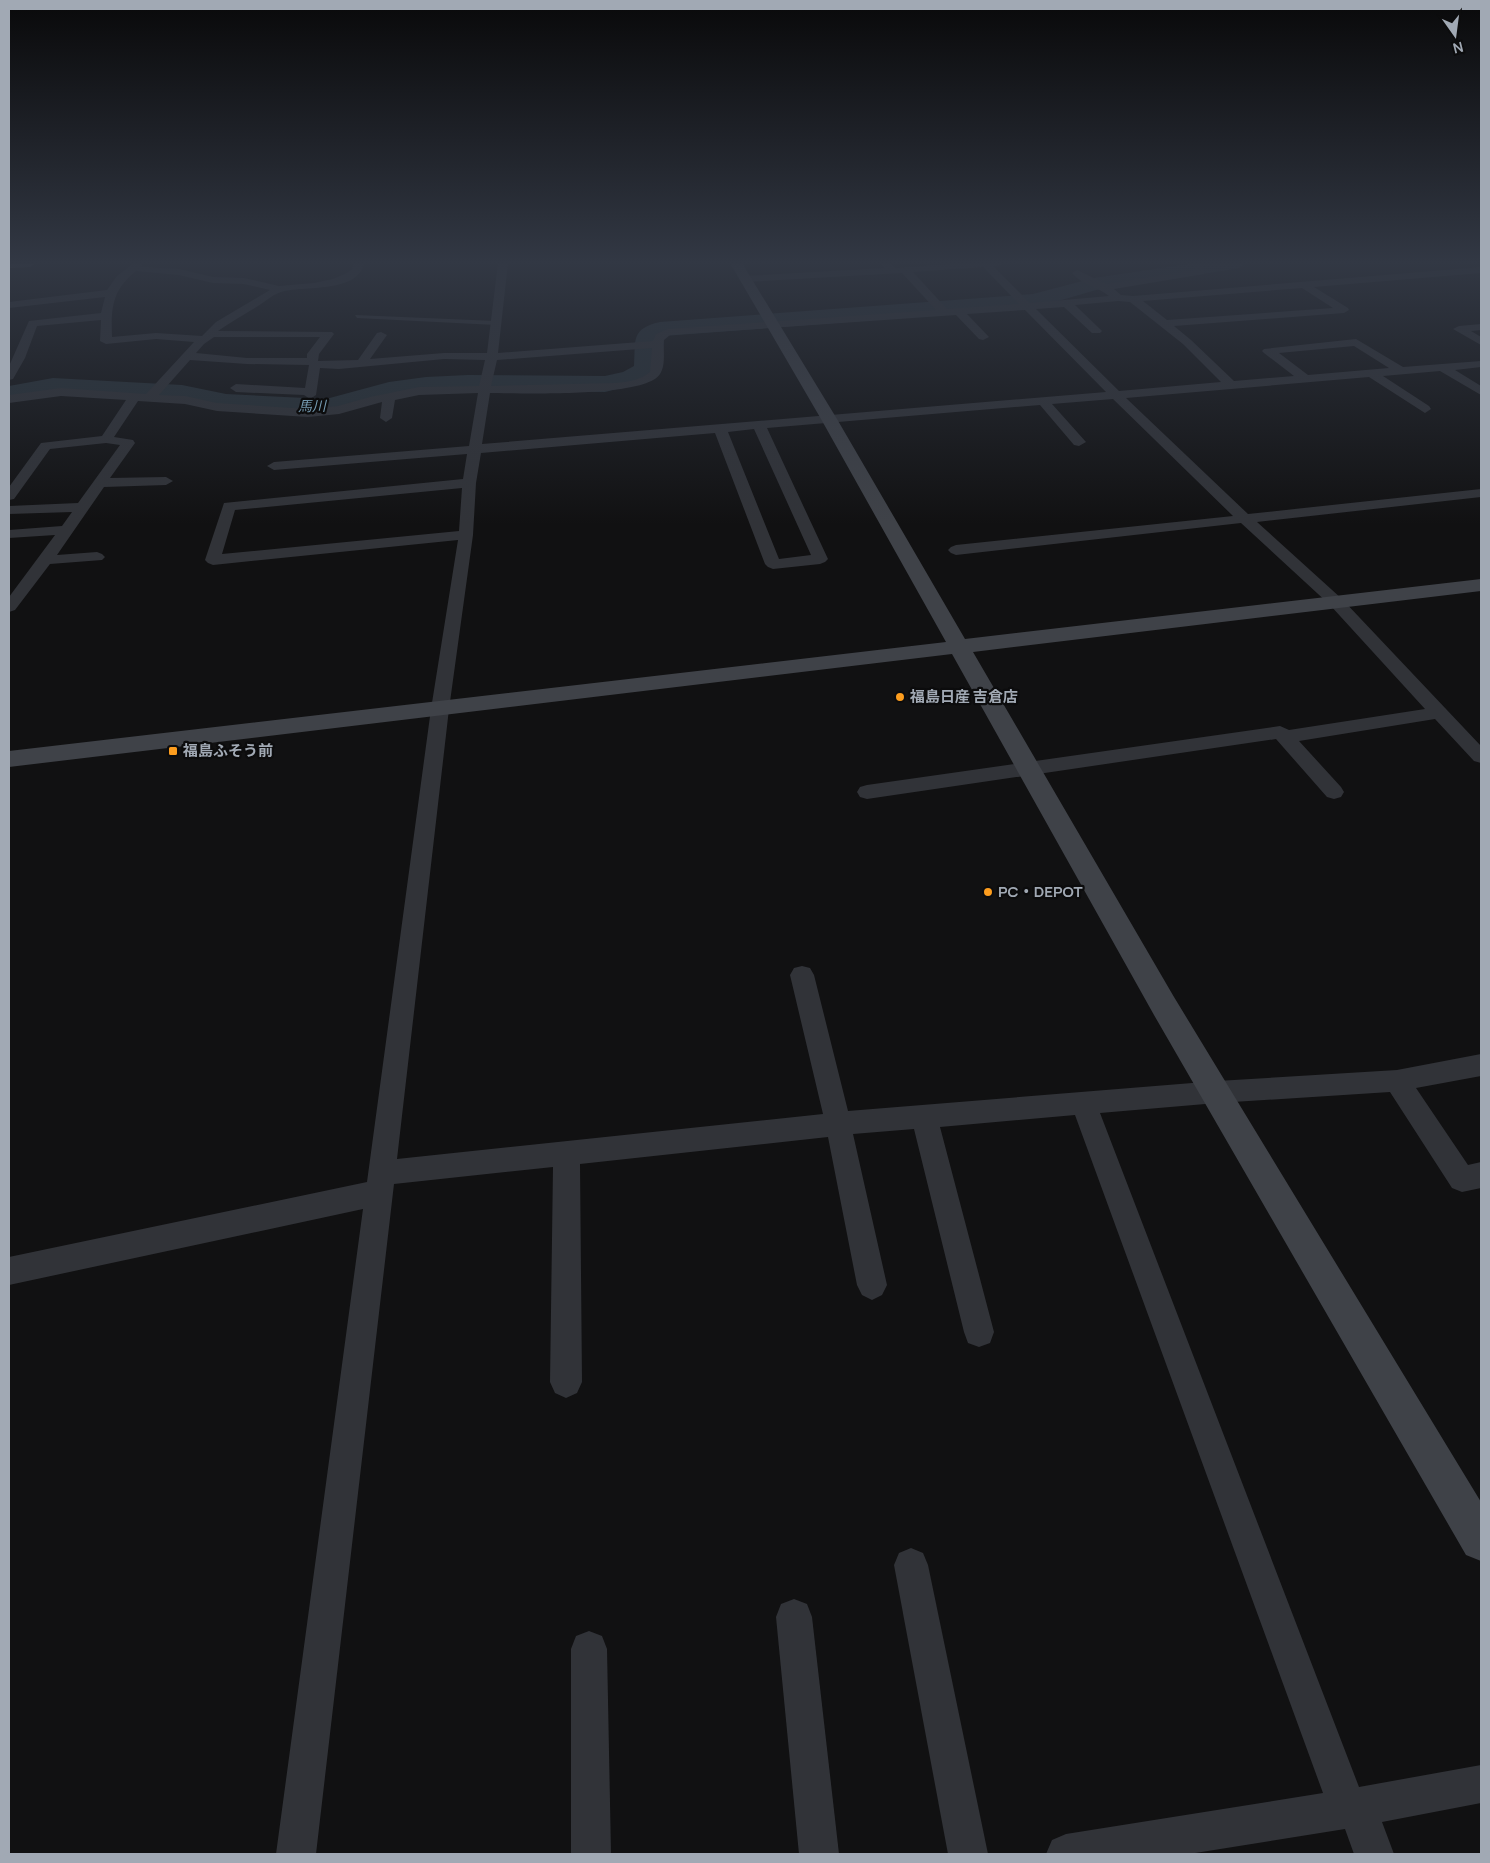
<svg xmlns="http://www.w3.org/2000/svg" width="1490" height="1863" font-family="Manrope,'Noto Sans JP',sans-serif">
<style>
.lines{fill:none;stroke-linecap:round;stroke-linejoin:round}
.river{fill:#273137;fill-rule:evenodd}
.lane{fill:#313338;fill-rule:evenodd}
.street{fill:#313338;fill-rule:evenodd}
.secondary{fill:#3f4248;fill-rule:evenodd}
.highway{fill:#5d6169;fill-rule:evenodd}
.poi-dot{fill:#fd9d1e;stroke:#0c0c0d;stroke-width:2}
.labels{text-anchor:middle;stroke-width:4.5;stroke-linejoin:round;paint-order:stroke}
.far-water-label{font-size:14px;font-style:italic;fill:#759bb2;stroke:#0c0c0d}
.poi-label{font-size:15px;font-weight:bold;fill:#a1a9b4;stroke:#0c0c0d;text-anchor:start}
</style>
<rect width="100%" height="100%" fill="#111112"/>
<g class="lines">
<path class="river" d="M1195,263H1245L1242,267L1235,269L1096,290L1034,308L663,336L660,337L658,369L655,374L641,383L605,392L468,391L426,393L391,397L327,415L226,410L182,401L53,394L9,402V386L53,378L182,385L226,394L326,399L389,382L426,377L468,375L605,376L623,372L634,366C636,340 630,329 660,322L1033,294L1094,278Z"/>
<polygon class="lane" points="355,315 496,321 499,323 496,325 357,318"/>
<g class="street">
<path d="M134,263H144L141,266L144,267L179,269L213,277L244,278L279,286L314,283L333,279L347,273L352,269L354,263H364C358,294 303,285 281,292C274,294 267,300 261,304C247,313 232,321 218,331L332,332L334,334L319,354L318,361L358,360L377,333L381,332L387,335L370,359L444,353H487L498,263H508L498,353L653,341L656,334L668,329L936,310L902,273L745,282L740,279L745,276L884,268L880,263H890L895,268L963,263H1003L1001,265L993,266L1030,303L1109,296C1097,286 1082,285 1072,273L1077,270L1106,284L1195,270L1194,263L1203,264L1205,272L1204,274L1114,289L1121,295L1133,296L1481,267V273L1314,287L1348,308L1349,310L1344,313L1174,326L1191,340L1234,381L1294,376L1264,353L1262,351L1264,349L1356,339L1403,367L1481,361V367L1455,370L1481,386V395L1440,371L1383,376L1429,406L1431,409L1425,413L1369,377L1126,398L1248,514L1481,489V497L1257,522L1342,599L1481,746V763L1474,761L1435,719L1299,741L1341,787L1344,792L1341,797L1334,799L1327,797L1276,739L867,799L860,797L857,792L860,787L867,785L1280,726L1289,730L1425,709L1330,605L1241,523L956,555L951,553L948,550L951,547L956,545L1233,516L1113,399L1052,404L1086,442L1079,446L1074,445L1040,405L767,428L828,559L825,562L820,564L773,569L768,567L765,564L715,433L481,453L476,483L473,535L449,709L397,1159L823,1114L790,975L794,968L802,966L810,968L814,975L848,1111L1217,1081L1397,1070L1481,1054V1076L1416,1088L1468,1165L1481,1162V1188L1462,1192L1452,1188L1390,1092L1217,1103L1100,1113L1359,1787L1481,1765V1803L1382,1822L1394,1854H1354L1345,1829L1189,1854H1046L1052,1840L1066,1834L1323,1793L1075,1115L940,1127L994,1332L990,1343L979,1347L968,1343L964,1332L914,1129L853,1134L887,1285L882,1295L872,1300L862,1295L857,1285L828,1137L580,1164L582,1382L577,1393L566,1398L555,1393L550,1382L553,1167L394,1184L316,1854H276L363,1209L9,1285V1257L367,1182L431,709L458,540L213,565L208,563L205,560L224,503L463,479L467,454L274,470L267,466L274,462L469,446L478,393L419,395L395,400L392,418L386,422L380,418L382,402L339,414L308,417L217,411L185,404L138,401L114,437L133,440L135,443L110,478L166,477L173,481L166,485L104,487L57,555L97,552L102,554L105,557L102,560L50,564L15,610L9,612V597L55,535L9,538V530L62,526L72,512L9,514V506L78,503L120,445L106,443L50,449L14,499L9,500V487L41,443L102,436L126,400L61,396L9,403V395L61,388L146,394L194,342L156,339L106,344L100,341L101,320L37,326L25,358L13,379L9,380V366L29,321L101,313L105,297L9,308V302L107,290L117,276ZM983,267L1019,304L947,309L913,272ZM136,271L179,275L213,283L244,284L270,290L216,322L202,336L156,333L112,337C111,308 112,290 136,271ZM1302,288L1333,308L1167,320L1143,301ZM1118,301L1130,302L1183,344L1221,382L1119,391L1036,309L1064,307L1092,333H1100L1102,331L1100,329L1075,305ZM1025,310L1106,392L482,444L490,393C521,393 645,398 660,374C666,365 663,351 664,340L670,335L956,315L979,339L983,340L989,337L967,314ZM214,337H320L307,354V358H247L196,353L204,344ZM1354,346L1389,368L1308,375L1279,353ZM652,348L650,372C641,380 627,382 615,383L491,386L497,360ZM444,359L485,360L479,386L419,387L370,397L338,406L308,409L217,403L185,396L159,395L190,360L247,364L309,365L305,388L236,384L230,388L236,392L304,395L310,399L316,395L320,368L339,369ZM754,429L811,555L779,559L728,432ZM462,488L459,531L222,554L235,510Z"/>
<polygon points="1481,324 1481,330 1471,331 1481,337 1481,345 1453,329 1459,326"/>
<polygon points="911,1548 923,1553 928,1565 988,1854 948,1854 894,1565 899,1553"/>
<polygon points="794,1599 807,1604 812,1617 839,1854 799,1854 776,1617 781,1604"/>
<polygon points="589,1631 602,1636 607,1649 611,1854 571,1854 571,1649 576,1636"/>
</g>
<polygon class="secondary" points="730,263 742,263 837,419 965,639 1481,579 1481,591 973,652 1174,997 1481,1502 1481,1561 1466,1555 1154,1015 952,654 9,767 9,751 946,642 821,419"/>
<polygon class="highway" points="9,263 36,263 30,267 9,268"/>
</g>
<linearGradient id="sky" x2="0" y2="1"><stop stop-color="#09090a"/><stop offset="0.5" stop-color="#323844"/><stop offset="1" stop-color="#323844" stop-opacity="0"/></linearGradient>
<rect width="1490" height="524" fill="url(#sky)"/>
<g class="poi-dot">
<circle cx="900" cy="697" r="5"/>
<rect x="168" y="746" width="10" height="10" rx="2.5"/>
<circle cx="988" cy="892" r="5"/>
</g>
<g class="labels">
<g class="far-water-label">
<text transform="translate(312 406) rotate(-1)" y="5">馬川</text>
</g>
<g class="poi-label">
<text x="910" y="702">福島日産 吉倉店</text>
<text x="183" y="756">福島ふそう前</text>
<text x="998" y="897">PC・DEPOT</text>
</g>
</g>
<rect width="1490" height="1863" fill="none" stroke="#a1a9b4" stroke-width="20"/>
<g transform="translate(1455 35) rotate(166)" stroke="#0c0c0d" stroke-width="4" paint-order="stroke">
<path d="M0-4L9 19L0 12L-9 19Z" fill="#a1a9b4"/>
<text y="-8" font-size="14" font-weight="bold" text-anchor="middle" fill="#a1a9b4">N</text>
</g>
</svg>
